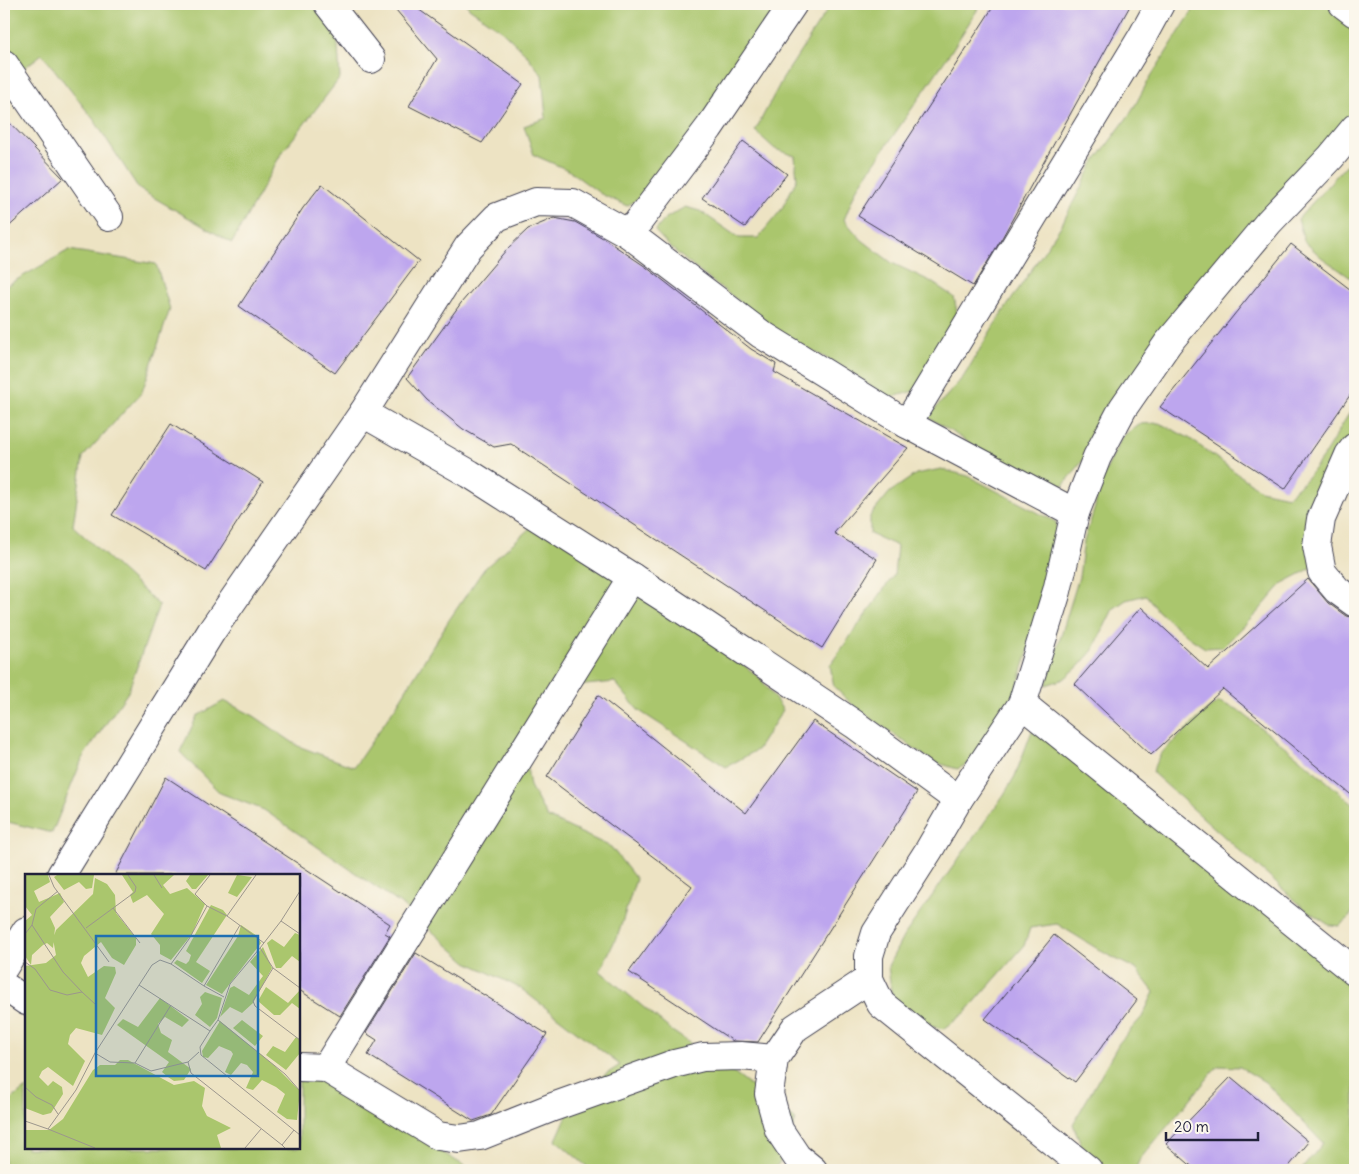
<svg xmlns="http://www.w3.org/2000/svg" width="1359" height="1174" font-family="Delius,sans-serif">
<style>
.green{fill:#aac66d;stroke:#667454}
.building{fill:#bda6ee}
.lines{fill:none;stroke-linecap:round;stroke-linejoin:round}
.street-casing{stroke:#403f4f;stroke-width:30}
.street{stroke:#fff;stroke-width:28}
.inset-road{fill:none;stroke:#9c968d;stroke-width:1}
.view{fill:#1f6fb2;fill-opacity:0.15;stroke:#1f6fb2;stroke-width:2.5}
.inset-edge{fill:none;stroke:#22223b;stroke-width:2.5}
</style>
<rect width="100%" height="100%" fill="#fbf7ec"/>
<filter id="ink" filterUnits="userSpaceOnUse"><feTurbulence type="fractalNoise" baseFrequency=".02" numOctaves="2"/><feDisplacementMap in="SourceGraphic" scale="10" xChannelSelector="R" yChannelSelector="G"/><feConvolveMatrix kernelMatrix="1 2 1 2 8 2 1 2 1" color-interpolation-filters="sRGB"/></filter>
<filter id="wash" filterUnits="userSpaceOnUse"><feTurbulence type="fractalNoise" baseFrequency=".0096" numOctaves="4" result="noise"/><feDisplacementMap in="SourceGraphic" scale="20" xChannelSelector="R" yChannelSelector="G"/><feGaussianBlur stdDeviation="1.12" result="paint"/><feColorMatrix in="noise" values="0 0 0 0 0 0 0 0 0 0 0 0 0 0 0 0 0 1.4 0 .05"/><feComposite in="paint" operator="in"/></filter>
<g filter="url(#wash)">
<rect width="100%" height="100%" fill="#ede3c3"/>
<g class="green">
<polygon points="4,4 327,4 336,16 340,78 281,154 232,243 139,189 94,120 42,54 4,84"/>
<polygon points="467,4 789,4 654,188 627,206 601,194 568,170 534,155 524,126 546,118 542,75 526,54 502,31 469,8"/>
<polygon points="831,4 981,4 950,53 856,190 844,220 862,240 892,263 930,281 954,297 958,317 914,391 889,398 834,362 790,339 701,273 670,247 655,231 666,218 685,207 700,211 739,238 758,238 781,210 797,179 795,156 775,149 755,131 782,80"/>
<polygon points="1197,4 1355,4 1355,116 1059,491 979,449 928,417 964,376 993,327 1061,226 1093,164 1132,111 1148,81"/>
<polygon points="1355,155 1355,281 1321,257 1304,241 1298,219"/>
<polygon points="69,250 156,264 170,309 142,392 83,457 73,526 159,605 128,692 83,757 52,833 4,821 4,287"/>
<path d="M1355,405V483L1325,525L1321,563L1283,583L1256,614L1223,647L1205,648L1190,638L1158,611L1146,595L1126,600L1113,609L1093,650L1079,666L1064,679L1046,685L1079,577L1084,541L1095,507L1099,485L1122,437L1139,424L1159,423L1189,438L1260,490L1288,496C1295,489 1304,482 1310,474C1328,453 1339,427 1355,405Z"/>
<polygon points="941,469 968,476 1056,522 1059,550 1017,688 981,758 957,769 932,761 855,707 834,687 830,665 894,575 897,546 870,534 870,516 890,492 916,474"/>
<polygon points="540,519 713,641 760,678 783,710 757,750 726,767 638,710 615,682 576,686 523,742 530,786 547,817 611,847 636,879 619,932 600,971 672,1031 728,1069 795,1119 785,1157 773,1170 591,1170 556,1140 577,1093 620,1065 520,988 467,962 402,905 264,810 220,793 180,752 197,716 224,701 254,716 298,746 354,767 398,703 449,620 484,569"/>
<path d="M1219,702L1237,709L1302,760L1355,806V908L1348,919L1339,926L1329,925L1305,909L1153,773C1155,755 1171,744 1183,733C1195,722 1205,710 1219,702Z"/>
<polygon points="1039,712 1355,966 1355,1170 1301,1170 1323,1143 1265,1082 1240,1067 1218,1066 1140,1159 1135,1170 1110,1170 1099,1162 1082,1147 1073,1124 1119,1043 1142,1017 1154,992 1136,969 1106,954 1057,924 1030,928 1024,946 965,1013 944,1029 917,1024 892,998 888,966 903,937 1003,796 1015,776"/>
<polygon points="299,1063 471,1170 4,1170 4,1105 26,1088 26,1148 299,1148"/>
</g>
<g id="blocks">
<g class="building">
<polygon points="391,4 411,4 523,84 482,143 409,106 437,59"/>
<polygon points="995,4 1131,4 1002,238 973,286 858,216"/>
<polygon points="4,117 63,178 4,231"/>
<polygon points="743,141 787,174 745,227 702,198"/>
<polygon points="322,184 419,261 335,373 239,306 303,208"/>
<polygon points="554,218 575,222 603,238 646,267 751,349 776,364 774,372 908,448 834,533 877,559 822,648 511,444 494,447 463,429 427,400 407,378 461,303 507,249 528,229"/>
<polygon points="1291,244 1355,293 1355,388 1285,489 1160,407"/>
<polygon points="171,424 263,482 206,571 112,515"/>
<polygon points="1308,579 1328,603 1346,616 1355,618 1355,798 1223,689 1151,755 1075,684 1141,607 1208,669"/>
<polygon points="598,695 746,813 813,721 917,792 758,1042 733,1041 629,972 692,886 547,777"/>
<polygon points="166,777 390,924 385,933 390,936 340,1016 299,990 299,875 115,875"/>
<polygon points="1054,935 1137,1000 1075,1082 985,1019"/>
<polygon points="416,953 547,1034 491,1115 473,1121 368,1055 377,1040 366,1033"/>
<polygon points="1231,1077 1309,1142 1286,1170 1196,1170 1166,1144"/>
</g>
</g>
</g>
<g filter="url(#ink)">
<use href="#blocks" fill-opacity="0" stroke="#403f4f" stroke-width="1"/>
<g class="lines">
<g class="street-casing">
<g id="street">
<polyline points="328,4 371,59"/>
<polyline points="1343,4 1355,13"/>
<polyline points="4,64 109,217"/>
<polyline points="629,234 761,334 907,424 1142,37 1160,4"/>
<polyline points="363,413 470,474 671,602 854,724 958,800 1022,704 1057,591 1075,513 1097,457 1123,408 1168,343 1269,222 1331,157 1355,128"/>
<polyline points="907,424 1075,513"/>
<polyline points="1355,447 1349,455 1321,519 1317,546 1322,572 1337,590 1355,603"/>
<polyline points="1022,704 1355,972"/>
<polyline points="958,800 929,850 876,933 869,956 869,979 881,1004 1088,1170"/>
<polyline points="61,875 211,632 363,413 468,247 497,217 536,202 573,203 629,234 709,128 793,4"/>
<polyline points="4,967 26,931"/>
<polyline points="4,986 26,1001"/>
<polyline points="299,1067 326,1068 438,1136 459,1139 480,1136 553,1107 674,1064 703,1057 741,1056 774,1059"/>
<polyline points="326,1068 632,577"/>
<polyline points="813,1170 797,1157 779,1130 769,1094 774,1059 795,1028 869,979"/>
</g>
</g>
<use href="#street" class="street"/>
</g>
</g>
<g transform="translate(25 874)">
<rect width="275" height="275" fill="#ede3c3"/>
<path d="M0,1H23L25,8L9,17L14,28L35,19L39,28L25,43L30,54L28,74L22,69L18,71L7,81L6,91L0,82V47L7,41L0,32ZM32,1H69L67,14L61,15L54,8L39,16L29,3ZM97,1H149L138,11L145,20L162,14L180,30L167,60L146,86L135,80V71L126,60L139,40L122,21L108,29L105,21L108,18ZM165,1H183L171,15H167L161,7ZM212,1L227,3L212,23L203,19ZM70,4L82,10L90,21L91,39L111,64V71L99,91L87,84L76,68L59,82L56,89L63,103L79,92L90,93L91,99L80,124L90,134L77,161L51,154L45,161L43,170L60,187L48,212L23,193L17,197L14,203L23,212L28,207L37,213L38,220L26,239L18,241L0,234V92L21,89L31,81L28,65L31,56L68,20ZM186,31L198,36L202,41L171,88L185,97L177,109L149,89L152,86L161,90L164,87L166,81L161,77ZM216,51L232,62L236,69L197,120L181,111L213,62ZM270,59L275,61V88L267,82L256,94H251L242,69L247,65L259,73ZM238,73L247,94L228,129L217,139L205,133L195,143L205,114L209,112L224,121L238,102L225,88ZM241,113L263,129L275,116V135L267,129L255,141H249L233,127ZM180,118L197,124L192,144L185,153L170,141L177,130L175,123ZM135,124L164,146L157,153L140,143L133,150L136,159L147,166L143,178L166,195L159,206L149,207L143,203L137,198L144,188L92,151L98,145L113,153ZM217,146L238,162L230,172L208,154ZM195,147L250,192L275,217L272,246L262,245L252,238L260,220L251,213L237,206L228,216L221,214L228,198L222,191L216,189L206,201L200,198L208,180L206,177L194,172L183,184L178,183L177,177ZM271,163L275,166V179L261,196L241,181L248,172L260,178ZM95,186H103L149,211L169,207L180,214L177,232L182,242L206,254L192,261L196,274H0V256H24L38,245L68,196L75,191H90Z" fill="#aac66d"/>
<path class="inset-road" d="M24,1L29,13L84,88M129,1L137,14M231,1L202,42L239,69M275,17L256,47L275,60M182,32L202,42M88,34L115,69M256,47L235,74L248,94L228,127L230,132L275,166M7,51L38,98L57,118M61,54L110,18L111,13L103,1M0,60L7,51L11,35L33,17M0,88L10,95L25,116L42,121L57,118L70,130M146,90L179,112L215,51M248,94L275,114M114,111L185,157L193,146L205,110L235,74M179,112L199,123M193,146L260,200L275,217M185,157L175,173L176,181L275,261M174,178L163,188L166,199L257,271M70,179L85,188L110,189L126,197L163,188M110,189L146,131M0,213L11,223L27,231L33,240M0,247L23,255L51,216L70,179L127,91L135,86L146,90L164,65L182,32L170,20L185,1M23,255L70,274M220,274L236,255M260,274L257,271L269,256"/>
<path class="view" d="M71,62H233V202H71Z"/>
<rect width="275" height="275" class="inset-edge"/>
</g>
<rect width="1359" height="1174" fill="none" stroke="#fbf7ec" stroke-width="20"/>
<path d="M1166 1132v8h92v-8" fill="none" stroke="#22223b" stroke-width="2.5"/>
<text x="1174" y="1132" font-size="15" fill="#22223b" stroke="#fbf7ec" stroke-width="4" paint-order="stroke">20 m</text>
</svg>
